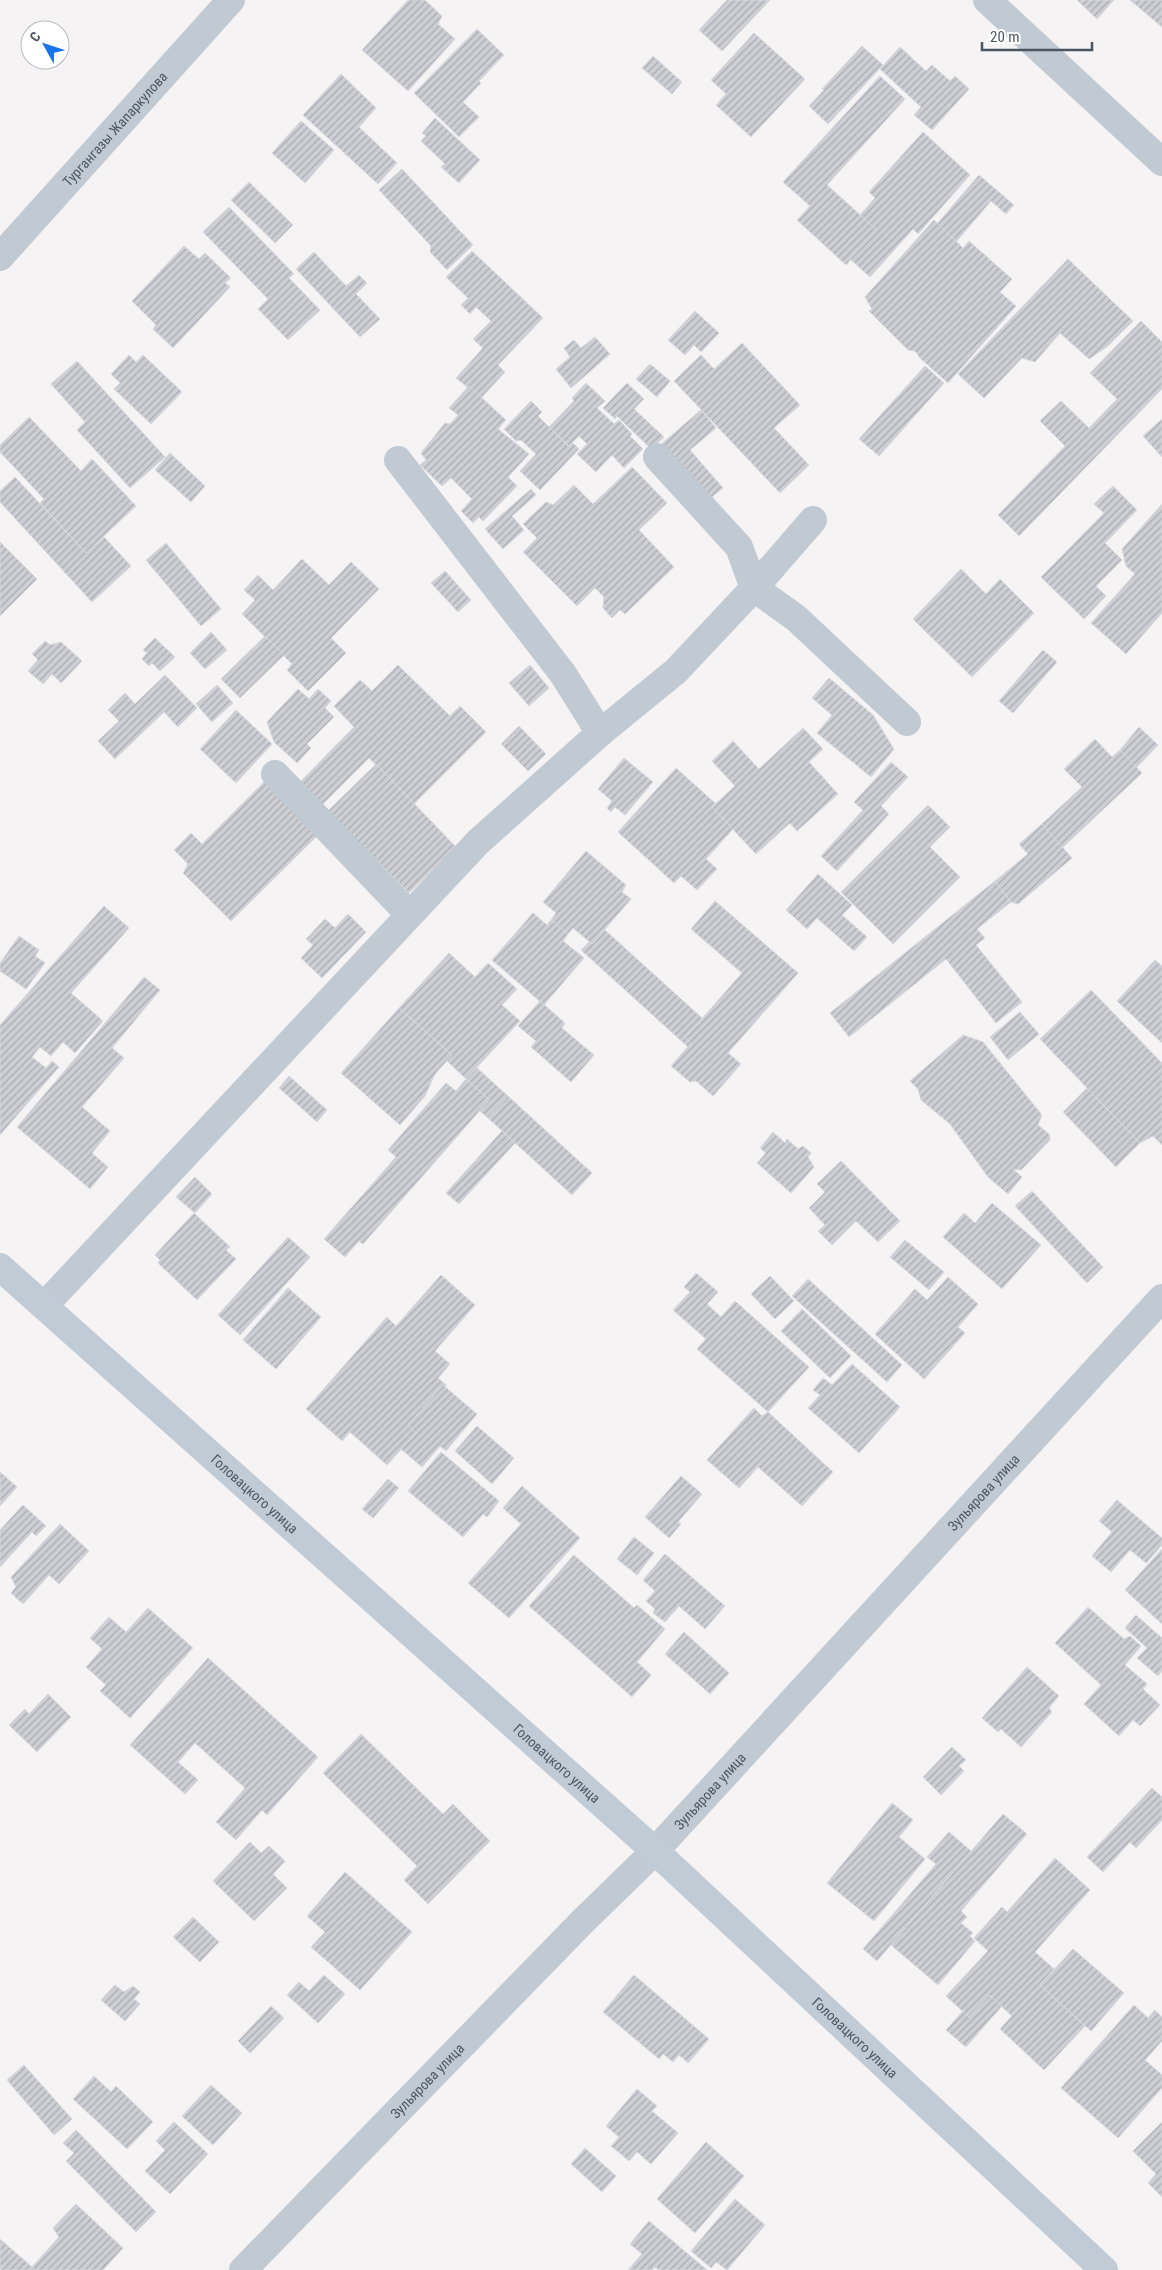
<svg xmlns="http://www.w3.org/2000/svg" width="1162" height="2270" font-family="'Roboto Condensed',sans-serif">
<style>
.building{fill:url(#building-hatch);stroke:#d7d9de}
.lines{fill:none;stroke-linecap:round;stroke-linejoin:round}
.minor{stroke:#c1cad2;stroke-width:28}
.tertiary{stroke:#c1cad2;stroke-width:28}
.secondary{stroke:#c1cbd6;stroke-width:28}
.labels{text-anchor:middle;stroke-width:4;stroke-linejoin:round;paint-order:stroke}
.street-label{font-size:14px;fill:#4a5661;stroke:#fff}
</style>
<defs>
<pattern id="building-hatch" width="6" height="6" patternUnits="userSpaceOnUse" patternTransform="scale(1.25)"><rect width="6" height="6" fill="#cdcfd5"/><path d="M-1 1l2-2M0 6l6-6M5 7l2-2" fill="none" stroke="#a8abb0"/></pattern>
</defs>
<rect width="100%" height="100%" fill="#f5f3f3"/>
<g class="building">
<polygon points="408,0 425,0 442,16 438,24 455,39 408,91 362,50"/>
<polygon points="727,0 770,0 722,51 699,30"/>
<polygon points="1077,0 1114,0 1097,19"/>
<polygon points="1130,0 1162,0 1162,27"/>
<polygon points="477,29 504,55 479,81 481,83 463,102 479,117 459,137 414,93"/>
<polygon points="754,33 805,79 751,137 716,105 726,94 711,80"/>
<polygon points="862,46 883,65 828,124 809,106 824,90 822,89"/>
<polygon points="900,47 926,71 932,65 950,81 955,76 969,89 932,130 914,115 921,107 880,69"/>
<polygon points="653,56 682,82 672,94 642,68"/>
<polygon points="341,74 376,108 359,127 397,163 378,184 303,115"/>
<polygon points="880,76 905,99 827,185 877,230 846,265 797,220 810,206 783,182"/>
<polygon points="435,118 480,160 459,183 441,167 445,164 421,141 426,136 422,133"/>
<polygon points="301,121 334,150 305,183 272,153"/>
<polygon points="923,132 970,175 918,234 913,229 870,277 850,259 877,230 860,215 875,198 869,192"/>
<polygon points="402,169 473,245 447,270 430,252 431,246 379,190"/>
<polygon points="979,175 1014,205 1006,214 991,201 956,242 937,224"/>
<polygon points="249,182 293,225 275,243 231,200"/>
<polygon points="229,207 294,274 289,278 320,310 288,340 258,309 268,299 203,232"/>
<polygon points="934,220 963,248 969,241 1012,279 1000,292 1016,306 948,383 920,358 915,351 908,350 869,311 872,309 865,297"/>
<polygon points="184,246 199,259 205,253 231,278 225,283 230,287 173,348 153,329 156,325 132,301"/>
<polygon points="472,251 543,318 498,365 505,372 481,398 456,378 483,348 473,339 491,321 476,307 470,314 461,305 468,298 446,277"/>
<polygon points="314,252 346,286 359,275 367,283 356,294 380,319 360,337 296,269"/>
<polygon points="1068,259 1133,321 1108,346 1089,359 1060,333 1035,362 1022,358 984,398 958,374"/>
<polygon points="695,311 719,333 701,352 694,345 685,355 668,340"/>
<polygon points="1141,321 1162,342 1162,389 1019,536 998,515 1065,446 1040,421 1061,401 1089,428 1117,399 1090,373"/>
<polygon points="595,337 610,354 571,388 556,369 570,357 564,348 574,340 581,348"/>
<polygon points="742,343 800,405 774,428 809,465 780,493 674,381 701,355 714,369"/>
<polygon points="129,355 136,362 143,355 182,392 151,424 114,389 120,383 111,374"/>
<polygon points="77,361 165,457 130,488 77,430 85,422 51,384"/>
<polygon points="650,364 670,381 657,397 636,379"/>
<polygon points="925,366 944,383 879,456 859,439"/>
<polygon points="586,383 605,401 597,408 614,424 619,420 632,434 630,436 643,449 624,468 612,455 596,472 577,454 587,444 579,436 569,446 549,427 574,401 572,398"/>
<polygon points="627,383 644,399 634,409 664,437 651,449 617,416 615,419 603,408"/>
<polygon points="469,386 506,420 498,429 529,454 508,477 517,486 483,521 479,517 473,523 461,511 472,499 451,478 442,486 420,465 426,460 421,453 445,423 450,424 458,415 449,408"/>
<polygon points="531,401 542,412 538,416 569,447 573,443 579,449 540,490 520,471 536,454 521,440 516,441 504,429"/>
<polygon points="701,410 716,428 690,450 723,488 707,501 659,446"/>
<polygon points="29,417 81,471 92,459 136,506 86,553 40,503 44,499 0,452 0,445"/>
<polygon points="1162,419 1162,457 1143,436"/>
<polygon points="170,453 205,486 191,502 155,470"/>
<polygon points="632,467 667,503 639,530 674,567 625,614 620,610 612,618 603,608 604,597 595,588 577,606 523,552 537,538 523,524 546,502 553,505 574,485 593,504"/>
<polygon points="15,477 86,553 104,537 131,566 92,602 0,502 0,491"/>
<polygon points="1113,486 1137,510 1105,543 1122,560 1096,586 1106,596 1084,619 1041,577 1104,513 1094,504"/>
<polygon points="531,489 536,495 512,516 524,530 503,549 485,529"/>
<polygon points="1162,504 1162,613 1126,654 1091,623 1135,574 1126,566 1122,549"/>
<polygon points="0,542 37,579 0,616"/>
<polygon points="166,543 221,609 201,626 146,560"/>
<polygon points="302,559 329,585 351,562 379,589 331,638 346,653 308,691 287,670 292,664 242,614 255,600 244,590 258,575 273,590"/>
<polygon points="961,569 986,594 1000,579 1034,613 972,677 913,619"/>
<polygon points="445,571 471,600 458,612 431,583"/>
<polygon points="211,632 227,650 205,669 190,653"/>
<polygon points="265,636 284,655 240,698 221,679"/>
<polygon points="155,638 175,657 160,671 152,663 149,666 142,659 147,653 143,650"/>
<polygon points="45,641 50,645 61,642 82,661 61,683 52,674 43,684 28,671 38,660 32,654"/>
<polygon points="1043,650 1057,662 1013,713 999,701"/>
<polygon points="398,665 450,716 388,777 369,758 322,805 299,783 354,727 334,706 360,680 372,691"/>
<polygon points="530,665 549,688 529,706 509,683"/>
<polygon points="165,675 197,708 178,727 164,712 115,759 98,741 119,721 108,710 125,693 135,704"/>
<polygon points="829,678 873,715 894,749 871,777 817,733 832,715 812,698"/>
<polygon points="217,685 233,703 212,722 196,704"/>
<polygon points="298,689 309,699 318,689 331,701 325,708 334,717 307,744 311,748 297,763 274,742 267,722"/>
<polygon points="460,706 486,732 414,804 388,777"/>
<polygon points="236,710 272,744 236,783 200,749"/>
<polygon points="519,726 546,754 528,771 501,744"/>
<polygon points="1139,727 1158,745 1136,768 1120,750"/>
<polygon points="803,728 823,749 809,762 838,794 797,831 790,823 756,854 712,807 735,786 712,761 733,741 759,769"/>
<polygon points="1095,739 1112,757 1120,750 1142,773 1062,848 1042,824 1082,787 1064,769"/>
<polygon points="624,758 653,782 625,815 615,807 611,812 607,808 612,801 598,789"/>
<polygon points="891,762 908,777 881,806 889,814 837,871 821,856 863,810 854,802"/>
<polygon points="376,764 456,847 409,893 328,811"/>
<polygon points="676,768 716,804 712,807 733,829 706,859 717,869 697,890 681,876 674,883 618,832"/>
<polygon points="264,782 317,836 231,921 183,873 188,864 174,850 191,833 202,844"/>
<polygon points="928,805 950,827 930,847 960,877 893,944 841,892"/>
<polygon points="1042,824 1072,858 1018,904 1011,902 995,881 1028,854 1019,844"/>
<polygon points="586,851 626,885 622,892 631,899 592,944 573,928 568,934 551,920 556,913 543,902"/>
<polygon points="818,874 852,905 842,915 867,937 854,951 817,918 807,929 786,910"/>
<polygon points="995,881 1011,902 977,929 985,938 976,945 1022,1002 996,1023 946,959 849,1037 830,1013"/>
<polygon points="715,901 798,973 728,1053 741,1064 713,1096 696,1081 690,1082 671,1066 691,1043 685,1038 742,973 691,929"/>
<polygon points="104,906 129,928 71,993 103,1021 75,1053 63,1042 51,1056 40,1047 32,1057 46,1068 52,1061 59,1067 0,1135 0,1025"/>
<polygon points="533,913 547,925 551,920 568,934 563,941 584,958 544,1005 492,960"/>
<polygon points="348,914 366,932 322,978 301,958 313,945 306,939 325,919 335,928"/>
<polygon points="605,930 702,1018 685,1038 691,1043 688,1047 581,950 589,942 592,944"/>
<polygon points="19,936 39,950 35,956 45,963 26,989 0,971 0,963"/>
<polygon points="449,953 475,977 488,963 517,989 502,1005 520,1021 466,1079 446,1060 452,1055 399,1008"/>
<polygon points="1155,960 1162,966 1162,1043 1117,1001"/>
<polygon points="144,977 160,990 112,1048 124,1058 82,1107 110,1131 92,1153 108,1167 90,1189 17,1127"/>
<polygon points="1091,990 1162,1063 1162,1145 1153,1136 1140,1143 1040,1039"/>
<polygon points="540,1001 565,1023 562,1028 594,1055 571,1082 531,1047 536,1041 518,1026"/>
<polygon points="399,1008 452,1055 435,1074 425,1096 400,1125 341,1073"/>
<polygon points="1020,1012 1039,1034 1008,1060 990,1037"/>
<polygon points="963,1035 983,1042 1042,1115 1038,1125 1049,1134 1050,1140 1021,1170 1013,1169 1022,1177 1008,1194 988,1177 950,1124 921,1100 918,1089 910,1081"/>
<polygon points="477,1068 508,1096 488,1118 480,1111 489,1100 466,1079"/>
<polygon points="289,1076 327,1110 317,1122 279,1088"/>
<polygon points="466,1079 489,1100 363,1244 359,1241 345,1257 324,1239 396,1157 388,1150 446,1083 456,1091"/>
<polygon points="1087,1088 1140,1143 1116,1167 1063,1112"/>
<polygon points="508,1096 592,1173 572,1195 488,1118"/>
<polygon points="502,1131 515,1143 459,1204 446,1193"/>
<polygon points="773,1132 785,1143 787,1139 798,1149 803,1146 811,1153 808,1157 814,1167 791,1193 757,1163 766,1153 760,1148"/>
<polygon points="841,1161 900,1221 878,1242 856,1221 832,1245 818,1231 825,1225 809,1208 825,1192 817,1184"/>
<polygon points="195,1177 212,1194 195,1213 176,1197"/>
<polygon points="1032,1191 1103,1267 1087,1283 1015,1206"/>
<polygon points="992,1203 1041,1245 1002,1289 943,1237 964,1213 975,1223"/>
<polygon points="194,1213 230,1247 226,1250 236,1259 197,1300 158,1263 160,1260 155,1255"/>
<polygon points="288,1237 310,1257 240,1335 218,1315"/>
<polygon points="905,1240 944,1272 929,1290 890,1257"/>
<polygon points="696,1273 718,1292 707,1304 721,1317 735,1301 809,1367 768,1412 697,1349 706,1339 673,1310 690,1292 684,1287"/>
<polygon points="441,1275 475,1305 435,1351 450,1364 438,1378 447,1386 443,1385 408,1425 416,1433 387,1465 350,1432 342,1441 306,1409 387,1317 396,1326"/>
<polygon points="770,1276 794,1301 775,1319 751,1294"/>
<polygon points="948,1277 978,1304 958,1327 965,1333 924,1379 875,1334 915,1289 927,1300"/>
<polygon points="808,1279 902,1365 887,1382 792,1296"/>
<polygon points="288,1288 321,1317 276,1369 243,1340"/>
<polygon points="802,1309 851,1356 830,1378 781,1331"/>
<polygon points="852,1364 900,1407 859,1453 808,1408 820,1395 813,1390 823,1378 832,1385"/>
<polygon points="443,1385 477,1414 446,1451 440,1446 422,1467 401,1449 416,1433 408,1425"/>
<polygon points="754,1408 762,1416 768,1412 833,1472 802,1506 758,1467 739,1488 707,1460"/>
<polygon points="477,1426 514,1458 492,1484 455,1451"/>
<polygon points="441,1452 499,1501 487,1517 483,1514 463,1537 408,1491"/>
<polygon points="0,1472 17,1487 0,1506"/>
<polygon points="681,1476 702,1494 678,1522 681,1524 669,1538 645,1517"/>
<polygon points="388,1479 399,1488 373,1518 362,1509"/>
<polygon points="522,1486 580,1538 509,1618 468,1583 521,1524 503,1508"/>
<polygon points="1117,1500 1162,1538 1162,1545 1146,1563 1130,1550 1111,1572 1092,1556 1112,1532 1099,1521"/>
<polygon points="23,1505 46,1526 36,1536 32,1532 0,1567 0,1530"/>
<polygon points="60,1524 89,1551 59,1584 49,1575 23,1604 11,1593 16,1587 11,1577"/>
<polygon points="634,1537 654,1553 637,1575 617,1559"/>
<polygon points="1162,1549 1162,1624 1125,1590"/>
<polygon points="665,1554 725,1606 705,1629 679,1606 665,1622 653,1613 655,1609 646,1601 655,1591 643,1580"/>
<polygon points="574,1555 634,1608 637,1605 665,1629 637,1662 651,1675 632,1697 529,1606"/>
<polygon points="1088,1607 1124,1639 1130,1636 1141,1646 1125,1665 1147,1684 1143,1689 1160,1705 1140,1726 1133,1720 1119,1736 1084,1704 1101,1685 1055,1643"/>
<polygon points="148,1608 193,1648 130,1718 100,1691 106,1685 86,1667 102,1649 90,1638 109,1617 126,1632"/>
<polygon points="1136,1615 1162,1638 1162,1671 1158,1676 1137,1658 1147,1648 1125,1628"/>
<polygon points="684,1632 729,1673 710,1694 665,1654"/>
<polygon points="208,1658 318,1757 267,1815 262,1810 236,1840 216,1822 245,1788 195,1743 178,1762 198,1780 185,1794 130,1745"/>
<polygon points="1027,1667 1059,1696 1049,1708 1052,1712 1021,1747 1001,1729 998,1732 982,1718"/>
<polygon points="48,1694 71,1717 37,1752 9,1725 25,1709 29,1714"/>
<polygon points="361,1734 443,1814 453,1804 490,1841 428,1904 404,1880 417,1866 323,1773"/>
<polygon points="952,1747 966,1760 959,1766 964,1771 941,1795 923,1777"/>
<polygon points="1152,1788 1162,1797 1162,1820 1136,1848 1130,1842 1103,1872 1087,1857"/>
<polygon points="892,1803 913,1820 899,1837 925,1859 874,1921 827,1883"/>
<polygon points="1003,1814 1027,1834 961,1911 967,1917 961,1923 973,1933 970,1936 975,1941 938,1985 891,1945"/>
<polygon points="949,1832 971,1851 877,1961 863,1949 936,1864 927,1857"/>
<polygon points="250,1842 261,1853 269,1846 285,1861 273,1874 287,1888 254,1921 213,1881"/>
<polygon points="1055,1858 1090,1890 1035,1952 1054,1969 1012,2016 989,1995 969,2017 946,1996 988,1951 974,1938 1002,1907 1007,1912"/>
<polygon points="345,1872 412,1932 360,1990 311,1947 325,1932 307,1916"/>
<polygon points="193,1917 219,1942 200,1962 173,1937"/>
<polygon points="1073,1949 1124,1993 1091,2031 1040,1985"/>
<polygon points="324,1975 345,1994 318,2023 287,1995 299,1982 309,1991"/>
<polygon points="634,1975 709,2039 688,2063 679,2055 673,2062 663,2054 659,2059 603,2012"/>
<polygon points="115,1985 124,1992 133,1986 140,1992 134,1999 140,2004 125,2021 101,2000"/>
<polygon points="1040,1985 1085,2026 1044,2070 1000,2029"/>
<polygon points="989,1995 1002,2006 966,2047 946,2030 963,2011 969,2017"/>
<polygon points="1134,2005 1148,2018 1155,2010 1162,2017 1162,2041 1145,2060 1162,2075 1162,2088 1118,2138 1061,2088"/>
<polygon points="271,2006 284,2018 250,2053 238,2041"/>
<polygon points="24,2065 72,2119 54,2135 7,2080"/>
<polygon points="94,2076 111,2092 116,2086 153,2122 127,2149 73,2099"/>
<polygon points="211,2085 242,2113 213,2145 182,2116"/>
<polygon points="637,2089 657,2106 652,2111 678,2133 651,2164 637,2152 629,2161 611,2146 619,2137 606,2126"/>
<polygon points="174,2122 208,2154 170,2194 145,2171 165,2150 156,2141"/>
<polygon points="1162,2122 1162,2197 1148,2183 1156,2174 1133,2151"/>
<polygon points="76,2130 156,2212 136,2232 66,2161 74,2153 63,2143"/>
<polygon points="706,2142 744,2176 695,2233 657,2199"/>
<polygon points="585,2148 616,2176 602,2192 571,2164"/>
<polygon points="735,2199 765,2225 727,2270 716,2262 711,2268 691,2251"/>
<polygon points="76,2204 123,2248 103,2270 35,2270 32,2267 59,2237 53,2228"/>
<polygon points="649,2221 707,2270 659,2270 655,2267 652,2270 628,2270 642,2254 630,2244"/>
<polygon points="0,2239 32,2267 35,2270 0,2270"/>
</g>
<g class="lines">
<g class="minor">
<polyline points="987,0 1162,162"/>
<polyline points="657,457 739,547 754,588 796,618 907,722"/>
<polyline points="398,460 563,674 600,733"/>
<polyline points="275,774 409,914"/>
<polyline points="44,1306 478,842 600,733 676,671 754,588 813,520"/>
</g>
<g class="tertiary">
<path id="s1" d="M0,257L231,0"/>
<path id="s2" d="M243,2270L583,1921L655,1851L1162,1298"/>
</g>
<path class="secondary" id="s3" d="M0,1267L655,1851L1104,2270"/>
</g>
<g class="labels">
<g class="street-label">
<text dy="5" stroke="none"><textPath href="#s1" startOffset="172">Тургангазы Жапаркулова</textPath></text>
<text dy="5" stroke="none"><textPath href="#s2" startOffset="1074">Зульярова улица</textPath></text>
<text dy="5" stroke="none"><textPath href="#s3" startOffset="341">Головацкого улица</textPath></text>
<text dy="5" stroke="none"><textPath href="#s3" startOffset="746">Головацкого улица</textPath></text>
<text dy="5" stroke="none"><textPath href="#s2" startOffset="669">Зульярова улица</textPath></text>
<text dy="5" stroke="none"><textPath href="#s3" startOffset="1151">Головацкого улица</textPath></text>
<text dy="5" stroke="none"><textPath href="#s2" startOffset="264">Зульярова улица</textPath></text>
</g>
</g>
<g transform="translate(45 45) rotate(310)"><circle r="24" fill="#ffffff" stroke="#b7bbc0"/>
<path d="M0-4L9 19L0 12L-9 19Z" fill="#1a73e8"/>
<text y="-8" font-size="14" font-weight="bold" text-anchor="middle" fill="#4a5661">С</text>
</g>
<path d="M982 42v8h110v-8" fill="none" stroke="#4a5661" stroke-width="2.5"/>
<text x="990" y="42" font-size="15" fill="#4a5661" stroke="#ffffff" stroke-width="4" paint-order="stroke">20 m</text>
</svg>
